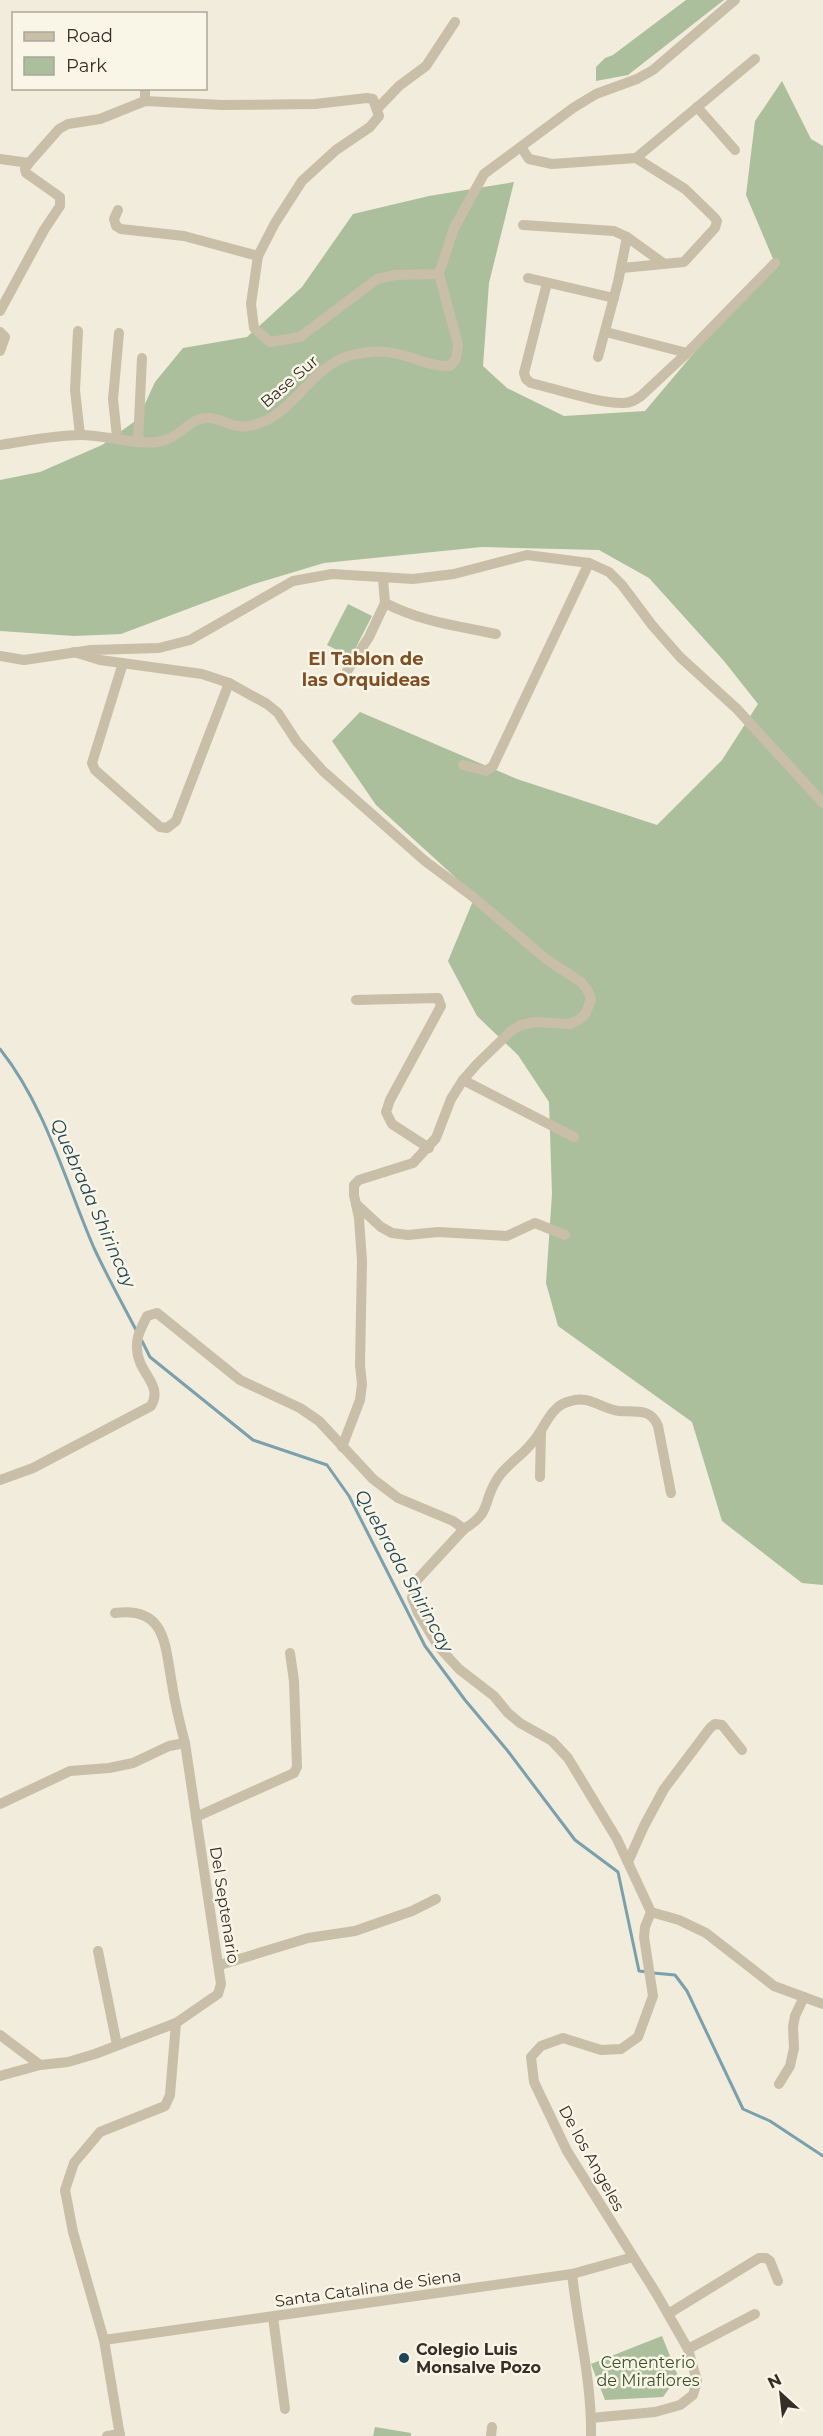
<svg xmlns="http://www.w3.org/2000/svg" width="823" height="2436" font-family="Montserrat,sans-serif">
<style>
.green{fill:#abbf9c}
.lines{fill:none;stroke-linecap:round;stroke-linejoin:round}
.stream{stroke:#7ba0ad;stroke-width:3}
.street{stroke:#c9bea8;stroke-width:10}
.poi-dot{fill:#1f4656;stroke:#f9f5e7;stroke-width:2}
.labels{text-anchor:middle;stroke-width:5;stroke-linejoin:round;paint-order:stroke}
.street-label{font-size:16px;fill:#352f28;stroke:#f9f5e7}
.poi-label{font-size:16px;font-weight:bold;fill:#352f28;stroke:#f9f5e7;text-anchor:start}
.park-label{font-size:16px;fill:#3c532c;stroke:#f9f5e7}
.neighbourhood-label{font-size:18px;font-weight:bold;fill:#824f24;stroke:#f9f5e7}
.water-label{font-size:18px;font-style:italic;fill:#1f4656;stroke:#f9f5e7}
</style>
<rect width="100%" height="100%" fill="#f1ecdb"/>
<g class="green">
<polygon points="686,0 724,0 628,75 596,81 596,67 605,58 613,55"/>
<polygon points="782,81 811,139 823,146 823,1585 802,1583 722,1521 692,1422 558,1326 546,1283 552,1194 549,1102 518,1055 477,1016 448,961 473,901 455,877 376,805 332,741 360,712 517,779 657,825 722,760 758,704 724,661 649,578 599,550 482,547 324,563 254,584 121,634 74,636 0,631 0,480 40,472 102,445 138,419 155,382 183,348 247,337 302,287 353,214 429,196 514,182 489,283 483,366 507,388 564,416 645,411 704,341 776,266 746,195 755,121"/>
<polygon points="348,604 372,616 351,657 327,645"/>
<polygon points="662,2336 678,2376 663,2397 605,2400 591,2364"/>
<polygon points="375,2427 411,2433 411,2436 373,2436"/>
</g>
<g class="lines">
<g class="stream">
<path d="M0,1049C46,1107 65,1181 94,1248C107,1276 122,1303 136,1330"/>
<polyline points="142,1341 150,1357 253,1440 327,1465 349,1496 425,1646 465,1700 507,1750 575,1840 618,1872 639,1971 647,1972"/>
<polyline points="653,1973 675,1975 687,1991 743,2109 770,2121 823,2156"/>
</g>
<g class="street">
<polyline points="145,88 145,101"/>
<polyline points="697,107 735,150"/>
<polyline points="378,108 399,86 426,66 455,22"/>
<polyline points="521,147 529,159 552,164 636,158 685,189 714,217 717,221 715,228 684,262 622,268"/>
<polyline points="636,158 755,59"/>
<polyline points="0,159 29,163 59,129 68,124 100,119 145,101 222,105 315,104 367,98 373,99 379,116 370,127 336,150 302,181 275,223 258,256 251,304 254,328 270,342 300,337 377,279 395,275 439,274"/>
<polyline points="118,210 114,219 116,226 121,229 184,236 258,256"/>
<polyline points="523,225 614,231 627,237 663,263"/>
<polyline points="528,278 614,298"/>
<path d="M547,283L524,373L526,379L531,383C556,389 601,404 624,403C631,403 635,400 641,396L687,353L775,263"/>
<polyline points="0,311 44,230 60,206 60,197 26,173 25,169 29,163"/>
<polyline points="78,331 75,390 80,435"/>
<polyline points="0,332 5,337 0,351"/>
<polyline points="606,332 687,353"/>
<polyline points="598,357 618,282 627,237"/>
<polyline points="117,437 113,399 119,333"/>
<polyline points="138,442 142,358"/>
<path d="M0,445C27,441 54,435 81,435C106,435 134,445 158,442C179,439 190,418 206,418C222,417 231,429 249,426C293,419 310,365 352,355C363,352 382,350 393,353C413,356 429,367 450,366L456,359L458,345L439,274L454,228L484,174L573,108L596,94L637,79L653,70L735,0"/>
<path d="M383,579L385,603C419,621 458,626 496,634"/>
<polyline points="74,652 100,660 202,674 229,683 267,704 278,713 297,742 323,771 425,861 472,896 546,959 581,982 588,991 591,999 586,1013 580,1019 570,1024 535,1022 521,1025 511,1031 477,1064 463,1080 451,1099 436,1138 413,1163 359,1180 354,1185 354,1195 359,1218 362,1261 360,1365 362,1384 360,1400 342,1447"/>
<polyline points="0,656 24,660 91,650 159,648 190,640 293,581 332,574 413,579 454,574 527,555 589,563 609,572 622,585 652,625 680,657 737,709 823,803"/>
<polyline points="123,663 92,763 95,770 160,827 167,828 176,821 229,683"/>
<polyline points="347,671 369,637 385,603"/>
<polyline points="463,765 486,771 493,766 589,563"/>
<polyline points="356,1000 438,998 441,1006 390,1100 386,1112 392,1124 429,1148"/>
<polyline points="463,1080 574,1137"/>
<polyline points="356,1204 381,1227 392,1233 408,1235 438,1232 507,1236 535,1223 565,1235"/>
<polyline points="540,1477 541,1431"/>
<path d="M0,1480L33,1468L151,1406C164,1384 137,1373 137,1348C136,1336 142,1327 147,1316L157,1313L240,1380L300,1408L319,1421L373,1479L398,1498L453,1521L464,1529L416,1581L412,1598L418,1613L438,1646L459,1669L494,1696L508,1713L520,1723L552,1741L568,1758L617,1839L651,1912"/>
<path d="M464,1529C492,1512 482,1504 496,1481C504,1466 521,1457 531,1444C541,1434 545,1420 555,1410C558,1406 565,1402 571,1401C589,1395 602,1409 619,1411C636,1412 651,1408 658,1426L671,1493"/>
<path d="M115,1613C167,1606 165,1647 172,1684C175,1704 180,1724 185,1743"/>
<polyline points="0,1804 70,1771 109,1768 133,1763 169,1746 185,1743 221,1984 218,1994 176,2023 170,2095 165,2106 100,2132 74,2163 65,2190 73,2232 104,2340 120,2436"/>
<polyline points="196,1817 294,1773 297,1767 294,1681 290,1653"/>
<polyline points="628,1862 644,1826 664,1789 710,1728 715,1724 722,1725 742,1750"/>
<polyline points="651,1912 679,1920 706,1933 774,1986 823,2004"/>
<polyline points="98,1951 117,2045"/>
<polyline points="220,1965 308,1938 355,1931 412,1911 436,1899"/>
<polyline points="0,2035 40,2065 68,2062 95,2054 176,2023"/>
<polyline points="0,2076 40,2065"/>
<polyline points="779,2084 790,2066 794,2048 793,2027 795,2016 804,1997"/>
<path d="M572,2274C578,2328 592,2382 591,2436"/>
<polyline points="668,2314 759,2258 766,2258 770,2261 778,2281"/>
<polyline points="273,2317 285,2409"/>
<polyline points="104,2340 572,2274 633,2257"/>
<polyline points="688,2349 755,2314"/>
<polyline points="591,2418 655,2412 680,2405 693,2395 697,2381 688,2349 656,2293 567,2151 534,2082 531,2057 541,2046 563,2038 601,2050 621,2049 638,2037 653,1996 644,1937 645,1927 651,1912"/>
<polyline points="107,2436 120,2434"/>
<polyline points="491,2436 492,2427"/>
</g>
</g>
<circle class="poi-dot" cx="404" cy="2358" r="6"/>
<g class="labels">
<g class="street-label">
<text transform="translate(289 381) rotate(-41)" y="6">Base Sur</text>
<text transform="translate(225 1905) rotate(81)" y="6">Del Septenario</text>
<text transform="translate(592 2158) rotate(61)" y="6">De los Angeles</text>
<text transform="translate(368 2288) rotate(-8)" y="6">Santa Catalina de Siena</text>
</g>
<g class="poi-label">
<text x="416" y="2355">Colegio Luis<tspan x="416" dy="18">Monsalve Pozo</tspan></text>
</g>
<g class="park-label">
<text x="648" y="2368">Cementerio<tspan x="648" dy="18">de Miraflores</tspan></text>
</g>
<g class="neighbourhood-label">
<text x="366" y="665">El Tablon de<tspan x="366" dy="21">las Orquideas</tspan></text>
</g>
<g class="water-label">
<text transform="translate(93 1203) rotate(66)" y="6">Quebrada Shirincay</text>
<text transform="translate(404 1571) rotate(61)" y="6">Quebrada Shirincay</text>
</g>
</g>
<rect x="12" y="12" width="195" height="78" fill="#f9f5e7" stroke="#aba69b" stroke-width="1.5"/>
<rect x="24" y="32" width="30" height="9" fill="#c9bea8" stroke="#aba69b" stroke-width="1.5"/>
<text x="66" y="42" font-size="18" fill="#352f28">Road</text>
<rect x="24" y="57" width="30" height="18" fill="#abbf9c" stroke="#aba69b" stroke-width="1.5"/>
<text x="66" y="72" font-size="18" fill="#352f28">Park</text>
<g transform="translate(781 2394) rotate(333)" stroke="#f9f5e7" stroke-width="4.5" paint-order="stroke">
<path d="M0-4.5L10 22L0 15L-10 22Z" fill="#352f28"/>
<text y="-9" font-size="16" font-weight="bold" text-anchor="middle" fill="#352f28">N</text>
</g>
</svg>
